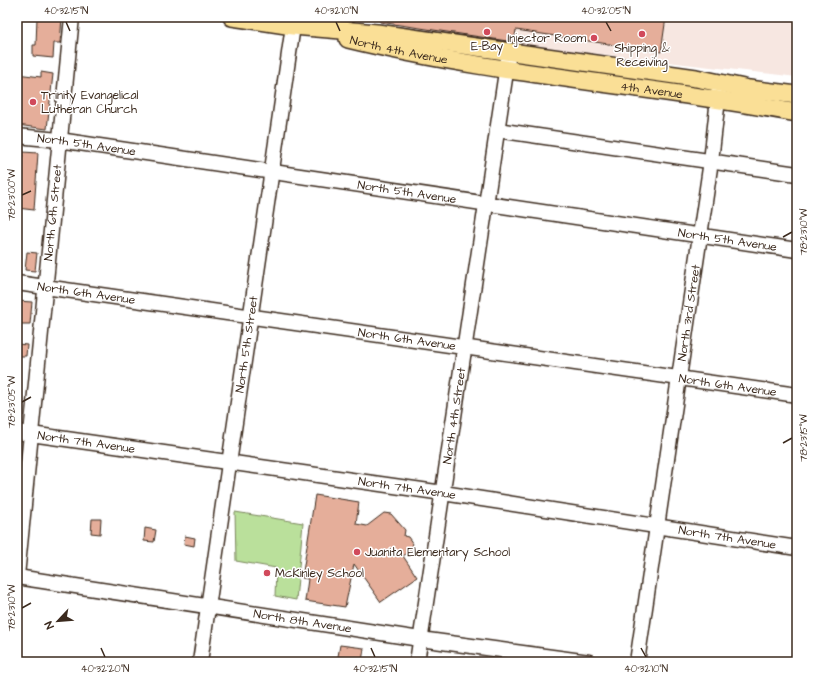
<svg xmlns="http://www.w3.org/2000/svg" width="814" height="679" font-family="'Architects Daughter',sans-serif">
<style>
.built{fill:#f7e7e1}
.park{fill:#bae09b;stroke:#7a855c}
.building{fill:#e5ae9a;stroke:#3b2a1e}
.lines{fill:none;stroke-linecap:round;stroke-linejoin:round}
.minor-casing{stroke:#3b2a1e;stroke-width:17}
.major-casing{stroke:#3b2a1e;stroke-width:20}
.minor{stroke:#fff;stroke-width:14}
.major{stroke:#fadf96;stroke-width:17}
.ticks{fill:none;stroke:#3b2a1e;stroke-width:1.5}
.poi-dot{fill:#d1495b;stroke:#fff;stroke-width:1.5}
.labels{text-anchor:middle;stroke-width:3;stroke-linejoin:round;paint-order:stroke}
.poi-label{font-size:12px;fill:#3b2a1e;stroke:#fff;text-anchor:start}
.street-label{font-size:12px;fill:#3b2a1e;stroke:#fff}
.neatline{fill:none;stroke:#3b2a1e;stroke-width:1.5}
.ticks-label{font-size:10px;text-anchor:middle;fill:#3b2a1e}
</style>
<rect width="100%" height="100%" fill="#fff"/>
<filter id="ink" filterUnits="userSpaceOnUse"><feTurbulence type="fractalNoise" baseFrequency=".025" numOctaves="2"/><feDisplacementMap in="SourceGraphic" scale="8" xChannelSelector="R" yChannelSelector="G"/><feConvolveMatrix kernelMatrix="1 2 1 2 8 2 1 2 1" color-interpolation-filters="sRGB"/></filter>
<g filter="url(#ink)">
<polygon class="built" points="352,17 797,17 797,77 512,44"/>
<polygon class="park" points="235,512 303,523 296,600 275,596 276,568 236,561"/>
<g class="building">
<polygon points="37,17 62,17 60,43 54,43 53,58 33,56 33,45 36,45"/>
<polygon points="381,17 666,17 661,52 516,30 514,42 380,22"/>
<polygon points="41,72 53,74 47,129 17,125 17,74 41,77"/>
<polygon points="23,152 38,153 34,210 17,208 17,192 20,193"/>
<polygon points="27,252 37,253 35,271 25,270"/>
<polygon points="17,301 32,302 30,324 17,324"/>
<polygon points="17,344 27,345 26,356 17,356"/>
<polygon points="315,495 359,502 356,524 367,526 384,513 391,514 405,530 404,536 408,537 413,544 412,549 403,556 417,577 381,602 354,564 345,607 305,601 308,579 302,578"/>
<polygon points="92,519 101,519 100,534 91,533"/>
<polygon points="145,528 156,530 154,542 144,541"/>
<polygon points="185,536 195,538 194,546 184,544"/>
<polygon points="340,645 364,648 362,662 337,662"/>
</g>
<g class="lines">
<g class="minor-casing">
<g id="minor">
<polyline points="497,130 797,174"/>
<path id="s1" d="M17,136L59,140L797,250"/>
<path id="s2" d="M17,283L797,395"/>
<path id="s3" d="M17,432L443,493L797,548"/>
<path id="s4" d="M17,576L72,17"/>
<path id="s5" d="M17,577L420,639L589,662"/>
<path id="s6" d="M200,662L293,26"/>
<path id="s7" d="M417,662L509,52"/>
<path id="s8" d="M637,662L711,161L719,90"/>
</g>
</g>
<g class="major-casing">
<g id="major">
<polyline points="232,17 293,26 377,33 696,78 749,89 797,95"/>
<path id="s9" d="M348,39C495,75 648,85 797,113"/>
</g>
</g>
<use href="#minor" class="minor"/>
<use href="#major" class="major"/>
</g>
</g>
<path class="ticks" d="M66,22L70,31M336,22L340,31M606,22L611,31M22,195L31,191M783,237L792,232M22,402L31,397M783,443L792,438M22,608L31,603M101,648L105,657M371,648L375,657M641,648L646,657"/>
<g class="poi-dot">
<circle cx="487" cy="32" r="4"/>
<circle cx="642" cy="34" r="4"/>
<circle cx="594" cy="38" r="4"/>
<circle cx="33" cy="102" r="4"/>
<circle cx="357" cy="552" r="4"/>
<circle cx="267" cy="573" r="4"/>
</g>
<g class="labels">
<g class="poi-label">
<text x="586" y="42" text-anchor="end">Injector Room</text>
<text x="487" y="50" text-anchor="middle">E-Bay</text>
<text x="642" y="52" text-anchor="middle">Shipping &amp;<tspan x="642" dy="14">Receiving</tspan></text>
<text x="41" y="99">Trinity Evangelical<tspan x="41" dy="14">Lutheran Church</tspan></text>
<text x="365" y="556">Juanita Elementary School</text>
<text x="275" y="577">McKinley School</text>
</g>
<g class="street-label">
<text dy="4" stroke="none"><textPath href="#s9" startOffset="52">North 4th Avenue</textPath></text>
<text dy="4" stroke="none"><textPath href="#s9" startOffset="308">4th Avenue</textPath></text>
<text dy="4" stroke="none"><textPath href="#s1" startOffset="70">North 5th Avenue</textPath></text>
<text dy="4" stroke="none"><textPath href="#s1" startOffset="394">North 5th Avenue</textPath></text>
<text dy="4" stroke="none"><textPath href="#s4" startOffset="365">North 6th Street</textPath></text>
<text dy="4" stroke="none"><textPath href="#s1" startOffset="718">North 5th Avenue</textPath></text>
<text dy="4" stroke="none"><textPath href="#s2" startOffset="70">North 6th Avenue</textPath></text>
<text dy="4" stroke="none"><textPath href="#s8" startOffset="353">North 3rd Street</textPath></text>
<text dy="4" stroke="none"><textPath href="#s2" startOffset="394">North 6th Avenue</textPath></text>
<text dy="4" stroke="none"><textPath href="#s6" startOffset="321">North 5th Street</textPath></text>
<text dy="4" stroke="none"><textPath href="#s2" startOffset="718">North 6th Avenue</textPath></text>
<text dy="4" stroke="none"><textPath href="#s7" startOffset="249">North 4th Street</textPath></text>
<text dy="4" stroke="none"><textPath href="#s3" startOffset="70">North 7th Avenue</textPath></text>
<text dy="4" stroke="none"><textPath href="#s3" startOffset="394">North 7th Avenue</textPath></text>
<text dy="4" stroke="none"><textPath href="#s3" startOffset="718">North 7th Avenue</textPath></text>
<text dy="4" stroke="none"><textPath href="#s5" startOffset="289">North 8th Avenue</textPath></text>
</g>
</g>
<rect width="814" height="679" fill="none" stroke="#fff" stroke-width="44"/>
<g transform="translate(58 621) rotate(244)" stroke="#ffffff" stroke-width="3" paint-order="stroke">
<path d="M0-3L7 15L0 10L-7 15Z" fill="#3b2a1e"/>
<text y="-6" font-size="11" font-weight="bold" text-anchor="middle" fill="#3b2a1e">N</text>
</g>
<rect x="22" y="22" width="770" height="635" class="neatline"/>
<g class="ticks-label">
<text x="66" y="14">40°32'15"N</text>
<text x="336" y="14">40°32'10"N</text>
<text x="606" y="14">40°32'05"N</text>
<text transform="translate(11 195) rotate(-90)" y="4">78°23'00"W</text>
<text transform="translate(803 232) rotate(-90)" y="4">78°23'10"W</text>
<text transform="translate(11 402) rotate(-90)" y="4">78°23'05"W</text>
<text transform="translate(803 438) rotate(-90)" y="4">78°23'15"W</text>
<text transform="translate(11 608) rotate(-90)" y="4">78°23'10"W</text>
<text x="105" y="672">40°32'20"N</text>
<text x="375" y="672">40°32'15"N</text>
<text x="646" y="672">40°32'10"N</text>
</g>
</svg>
